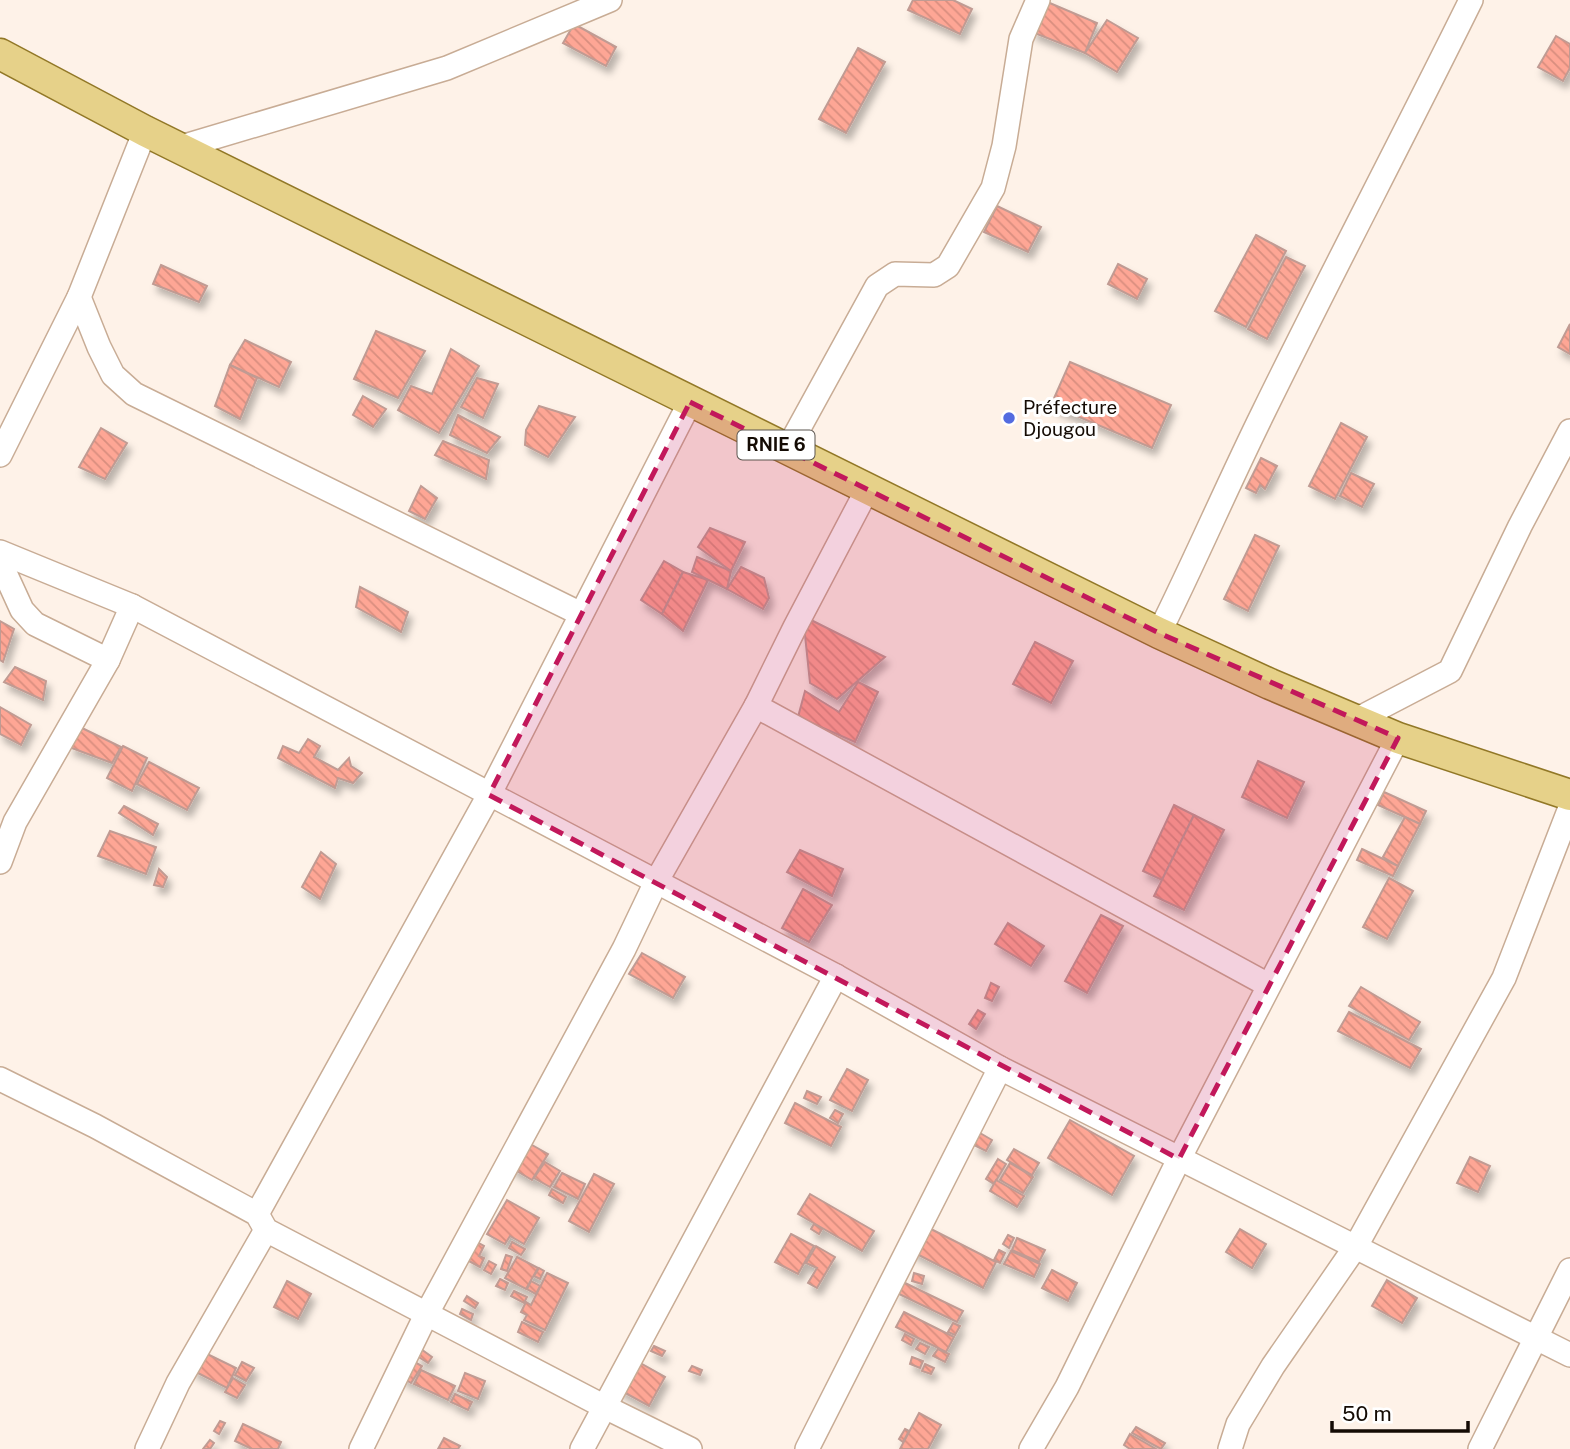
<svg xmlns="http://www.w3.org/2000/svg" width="1570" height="1449" font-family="'Public Sans',sans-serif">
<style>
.building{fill:url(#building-back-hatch);stroke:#c09b93;stroke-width:2;filter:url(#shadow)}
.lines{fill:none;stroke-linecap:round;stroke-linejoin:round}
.minor-casing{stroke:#c8ac95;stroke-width:26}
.major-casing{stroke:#927827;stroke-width:33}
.minor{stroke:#fff;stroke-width:23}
.major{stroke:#e6d189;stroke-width:30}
.marked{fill:#c2185b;fill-opacity:0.2;stroke:#c2185b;stroke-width:5;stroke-dasharray:14 9;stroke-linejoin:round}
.poi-dot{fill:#536be0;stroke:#fff;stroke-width:2.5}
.labels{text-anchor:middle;stroke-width:6;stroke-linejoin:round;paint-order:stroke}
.shield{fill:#fff;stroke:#5a544f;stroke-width:2}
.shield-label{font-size:18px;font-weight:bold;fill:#140b04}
.poi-label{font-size:19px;fill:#140b04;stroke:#fff;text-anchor:start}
</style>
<defs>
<pattern id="building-back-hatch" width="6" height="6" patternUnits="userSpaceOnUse" patternTransform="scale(1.75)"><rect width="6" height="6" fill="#fea695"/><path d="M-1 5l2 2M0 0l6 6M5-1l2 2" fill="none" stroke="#d98e7f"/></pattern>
<filter id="shadow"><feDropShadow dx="4" dy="7" stdDeviation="3.5" flood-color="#0004"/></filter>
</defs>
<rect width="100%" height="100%" fill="#fef2e8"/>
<g class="building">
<polygon points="913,0 953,0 972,9 960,34 908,10"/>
<polygon points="1045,1 1097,23 1085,53 1032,32"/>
<polygon points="1107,20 1138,38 1117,72 1085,53"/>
<polygon points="574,24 616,47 606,66 563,43"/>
<polygon points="1556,36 1570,44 1570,68 1563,81 1538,67"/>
<polygon points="858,48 885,62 846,133 819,119"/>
<polygon points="997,206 1041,227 1028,252 984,232"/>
<polygon points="1256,235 1286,251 1246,327 1215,311"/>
<polygon points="1286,257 1305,266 1267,339 1248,329"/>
<polygon points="1118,264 1147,279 1137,299 1108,284"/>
<polygon points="161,265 207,286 199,302 153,284"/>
<polygon points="1570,324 1570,354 1558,347"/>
<polygon points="376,331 425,351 398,398 354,379"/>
<polygon points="245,340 291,362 279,387 230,365"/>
<polygon points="451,349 479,366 439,433 398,410 411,386 432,394"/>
<polygon points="1070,362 1171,405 1152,448 1051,405"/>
<polygon points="230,365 257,378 240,419 215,406"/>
<polygon points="477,378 498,384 483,418 461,407"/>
<polygon points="363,396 386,409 373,427 353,415"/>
<polygon points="539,406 575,417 548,457 525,445 526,430"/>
<polygon points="458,415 500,437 487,453 450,435"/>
<polygon points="1341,423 1367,437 1335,499 1309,486"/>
<polygon points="101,428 127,443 105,479 79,467"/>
<polygon points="443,441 489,460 486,479 435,455"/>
<polygon points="1261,458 1277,466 1265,489 1260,485 1256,493 1246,488"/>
<polygon points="1351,473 1374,484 1362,507 1340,496"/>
<polygon points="421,486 437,498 425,519 409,511"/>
<polygon points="710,528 745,542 731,571 698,547"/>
<polygon points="1255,535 1279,546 1248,611 1224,599"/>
<polygon points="697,557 731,571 727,589 692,572"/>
<polygon points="664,561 683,572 662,614 641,600"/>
<polygon points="741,567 764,578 769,598 763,609 727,589"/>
<polygon points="683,572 708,580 683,631 662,614"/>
<polygon points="360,587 408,612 401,632 356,607"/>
<polygon points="803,616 885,657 837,699 810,683"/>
<polygon points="0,621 14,629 3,662 0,660"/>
<polygon points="1035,642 1073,661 1051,703 1013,684"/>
<polygon points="15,667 46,681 43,700 4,682"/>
<polygon points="858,682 878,692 855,742 798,717 805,691 839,712"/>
<polygon points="0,707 31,725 21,745 0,734"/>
<polygon points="82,728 121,747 112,763 69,747"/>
<polygon points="308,739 320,746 314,757 338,770 349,758 351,766 362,773 353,783 338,778 335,788 278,758 283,746 299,753"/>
<polygon points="123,746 147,758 132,791 107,778"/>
<polygon points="1258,761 1304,782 1287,818 1242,797"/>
<polygon points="149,762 199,788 187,810 137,784"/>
<polygon points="1384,792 1426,811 1420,824 1378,805"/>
<polygon points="1174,805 1194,815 1162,880 1143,871"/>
<polygon points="124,806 158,824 153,835 119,813"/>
<polygon points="1194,815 1224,830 1184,910 1154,896"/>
<polygon points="1405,817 1420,824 1398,866 1383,857"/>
<polygon points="110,831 156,847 146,874 98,856"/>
<polygon points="1362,849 1398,866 1393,876 1357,860"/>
<polygon points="800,850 843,869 832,896 787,872"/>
<polygon points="321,852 336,864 320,899 302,887"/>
<polygon points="159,869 167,877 163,887 154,885"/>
<polygon points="1389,878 1413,891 1387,939 1363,927"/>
<polygon points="803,889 832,905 809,942 782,928"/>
<polygon points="1101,915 1123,926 1087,993 1065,981"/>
<polygon points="1008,923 1044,946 1031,966 995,944"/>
<polygon points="642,953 685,977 673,998 629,974"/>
<polygon points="991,983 999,987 992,1001 985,998"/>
<polygon points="1361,987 1420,1022 1409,1040 1349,1006"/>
<polygon points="978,1010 985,1014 976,1029 969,1024"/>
<polygon points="1349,1012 1421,1049 1410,1068 1338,1031"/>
<polygon points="847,1069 868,1080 852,1111 830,1100"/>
<polygon points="807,1091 821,1097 817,1104 804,1098"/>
<polygon points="795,1103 841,1127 831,1146 785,1123"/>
<polygon points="835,1110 843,1114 838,1123 830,1118"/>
<polygon points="1070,1120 1134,1156 1112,1195 1048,1158"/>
<polygon points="980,1133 992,1140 986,1151 974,1145"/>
<polygon points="525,1141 548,1154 532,1180 510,1167"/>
<polygon points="1014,1149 1039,1163 1032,1175 1007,1160"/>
<polygon points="1470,1157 1490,1166 1478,1192 1457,1183"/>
<polygon points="998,1159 1006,1164 994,1184 986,1179"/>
<polygon points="545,1162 560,1171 550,1187 534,1178"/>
<polygon points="1010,1163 1033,1177 1023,1193 1000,1180"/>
<polygon points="562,1173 585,1184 578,1199 554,1187"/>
<polygon points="594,1174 614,1184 589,1232 569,1221"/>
<polygon points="996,1180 1024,1196 1017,1207 990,1191"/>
<polygon points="552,1189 566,1197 563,1203 549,1195"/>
<polygon points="810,1194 874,1231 862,1251 798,1214"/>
<polygon points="507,1200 539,1218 524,1244 510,1236 505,1244 487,1234"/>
<polygon points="814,1224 822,1229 819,1234 811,1229"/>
<polygon points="925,1226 996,1262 983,1288 911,1251"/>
<polygon points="1240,1229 1266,1244 1252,1268 1226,1252"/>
<polygon points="791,1234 814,1246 798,1274 775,1262"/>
<polygon points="1008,1235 1014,1238 1009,1248 1003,1244"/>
<polygon points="1017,1238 1045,1250 1039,1262 1012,1250"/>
<polygon points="477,1242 484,1246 479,1256 484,1258 480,1267 467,1260"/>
<polygon points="512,1242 525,1249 521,1255 509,1248"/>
<polygon points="816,1246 835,1257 817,1288 808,1283 817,1268 806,1263"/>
<polygon points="999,1250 1005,1253 1000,1263 994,1260"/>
<polygon points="1011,1251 1040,1264 1034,1277 1004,1264"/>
<polygon points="506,1255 512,1257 507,1271 501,1269"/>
<polygon points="517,1257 538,1268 526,1289 505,1278"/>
<polygon points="489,1261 496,1265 491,1274 484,1270"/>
<polygon points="539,1268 544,1271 540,1279 534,1276"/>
<polygon points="1052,1270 1077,1283 1068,1301 1042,1288"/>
<polygon points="547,1273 568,1283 545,1330 524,1320 527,1315 521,1312 526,1302 531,1305"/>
<polygon points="914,1273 924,1276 922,1284 912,1281"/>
<polygon points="500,1279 508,1283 505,1290 496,1286"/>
<polygon points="1387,1280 1417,1298 1402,1323 1372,1306"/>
<polygon points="287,1281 311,1294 298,1319 274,1307"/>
<polygon points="531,1281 540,1286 536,1294 527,1289"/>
<polygon points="903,1282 963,1311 957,1322 897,1293"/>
<polygon points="514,1291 527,1297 524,1303 511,1296"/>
<polygon points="467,1296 478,1303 475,1308 464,1301"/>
<polygon points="462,1309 473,1314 471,1320 460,1314"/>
<polygon points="904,1312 954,1337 946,1352 896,1327"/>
<polygon points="522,1322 543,1332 538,1342 518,1332"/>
<polygon points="953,1323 960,1326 955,1335 948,1332"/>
<polygon points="905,1334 914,1339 911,1345 902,1340"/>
<polygon points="920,1343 929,1347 925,1354 916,1349"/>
<polygon points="654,1346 665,1351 662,1356 651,1351"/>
<polygon points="421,1349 432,1357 428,1363 417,1356"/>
<polygon points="938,1349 949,1354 945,1362 933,1356"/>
<polygon points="201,1351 236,1368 227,1388 192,1370"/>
<polygon points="912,1357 923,1361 920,1368 910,1364"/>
<polygon points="411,1360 422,1366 411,1383 401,1377"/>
<polygon points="635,1360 665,1377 649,1406 618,1389"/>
<polygon points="242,1362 254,1368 246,1381 235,1375"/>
<polygon points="925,1364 934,1368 931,1374 922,1371"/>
<polygon points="692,1366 702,1370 700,1375 689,1371"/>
<polygon points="421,1370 455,1386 448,1400 414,1384"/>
<polygon points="465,1373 485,1381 478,1399 458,1391"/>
<polygon points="233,1378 245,1385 237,1398 225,1392"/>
<polygon points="455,1394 472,1402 468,1410 451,1402"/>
<polygon points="919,1413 941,1425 928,1449 900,1449"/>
<polygon points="220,1421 225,1423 219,1434 214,1431"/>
<polygon points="243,1424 281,1442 278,1449 252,1449 235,1441"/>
<polygon points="1136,1427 1165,1443 1161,1449 1132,1433"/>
<polygon points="905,1429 909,1431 903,1442 899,1439"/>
<polygon points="1130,1434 1156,1449 1130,1449 1124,1445"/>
<polygon points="444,1438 460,1446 458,1449 438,1449"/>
<polygon points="210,1440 214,1443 210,1449 203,1449"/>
</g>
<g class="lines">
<g class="minor-casing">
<g id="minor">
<polyline points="178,148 447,68 610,0"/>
<polyline points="79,297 99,347 113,375 134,394 581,614"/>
<polyline points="787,450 877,286 895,274 934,275 948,266 993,188 1004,146 1021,39 1038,0"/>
<polyline points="0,455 79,297 145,131"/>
<polyline points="0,552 132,606 836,976 1000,1068 1570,1355"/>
<polyline points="0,562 22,610 35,624 108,660"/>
<path d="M1159,633C1195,561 1227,486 1263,413C1331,274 1403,138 1471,0"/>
<polyline points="756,706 1268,985"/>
<polyline points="1356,720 1450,671 1520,526 1570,431"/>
<polyline points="0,862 15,822 108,660 132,606"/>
<polyline points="0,1079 95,1126 257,1214 266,1230 603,1406 690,1449"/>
<polyline points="257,1214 489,795 690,402"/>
<polyline points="147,1449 178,1383 266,1230"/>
<polyline points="361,1449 426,1315 624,949 656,882 756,706 795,627 867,490"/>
<polyline points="582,1449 836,976"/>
<polyline points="807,1449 1000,1068"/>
<polyline points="1031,1449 1067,1387 1179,1159 1398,738"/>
<polyline points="1230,1449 1238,1424 1273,1366 1356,1246 1504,978 1570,808"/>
<polyline points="1480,1449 1570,1270"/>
</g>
</g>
<g class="major-casing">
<polyline id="major" points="0,54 145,131 1159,633 1270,684 1398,738 1570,795"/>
</g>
<use href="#minor" class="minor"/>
<use href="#major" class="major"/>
</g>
<path class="marked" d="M690,402L1159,633L1398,738L1179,1159L489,795Z"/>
<circle class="poi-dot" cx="1009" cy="418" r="7"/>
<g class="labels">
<rect class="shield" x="737.5" y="430.5" width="77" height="29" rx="5"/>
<g class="shield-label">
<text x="776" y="451">RNIE 6</text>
</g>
<g class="poi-label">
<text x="1023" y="414">Préfecture<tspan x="1023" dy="22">Djougou</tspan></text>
</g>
</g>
<path d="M1332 1421v10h136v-10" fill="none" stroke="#140b04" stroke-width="3.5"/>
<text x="1342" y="1421" font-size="21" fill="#140b04" stroke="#ffffff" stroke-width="5" paint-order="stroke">50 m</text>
</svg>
